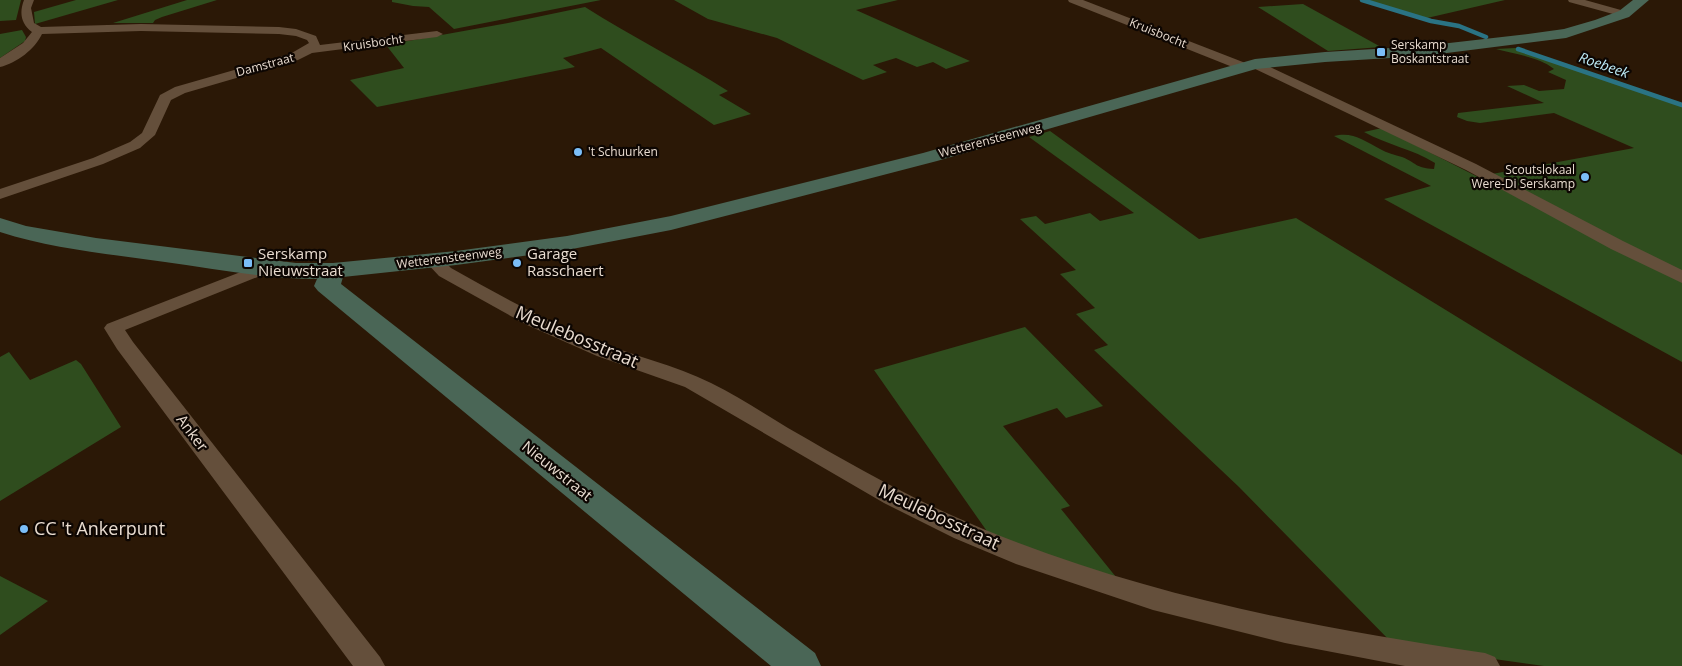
<svg xmlns="http://www.w3.org/2000/svg" width="1682" height="666" font-family="'Open Sans',sans-serif">
<style>
.green{fill:#2f4d1e}
.lines{fill:none;stroke-linecap:round;stroke-linejoin:round}
.stream{stroke:#2a7384;stroke-width:4.5}
.street{fill:#644f3b;fill-rule:evenodd}
.secondary{fill:#4a6656;fill-rule:evenodd}
.poi-dot{fill:#7bbef8;stroke:#0d0602;stroke-width:2}
.labels{text-anchor:middle;stroke-width:4.5;stroke-linejoin:round;paint-order:stroke}
.far-street-label{font-size:12px;fill:#e9dcd0;stroke:#0d0602}
.far-poi-label{font-size:12px;fill:#e9dcd0;stroke:#0d0602;text-anchor:start}
.far-water-label{font-size:14px;font-style:italic;fill:#bdebf7;stroke:#0d0602}
.poi-label{font-size:15px;fill:#e9dcd0;stroke:#0d0602;text-anchor:start}
.street-label{font-size:15px;fill:#e9dcd0;stroke:#0d0602}
.near-street-label{font-size:18px;fill:#e9dcd0;stroke:#0d0602}
.near-poi-label{font-size:18px;fill:#e9dcd0;stroke:#0d0602;text-anchor:start}
</style>
<rect width="100%" height="100%" fill="#2b1806"/>
<g class="green">
<polygon points="0,0 21,0 16,20 0,21"/>
<polygon points="76,0 118,0 35,24 34,12"/>
<polygon points="187,0 217,0 162,17 155,20 153,23 113,23"/>
<polygon points="392,0 601,0 454,29 429,7 413,6 392,2"/>
<polygon points="674,0 898,0 856,10 970,61 946,69 933,62 917,67 896,58 873,65 887,72 863,80 777,38 708,19"/>
<polygon points="1364,0 1505,0 1427,18"/>
<polygon points="1303,4 1381,47 1328,51 1258,7"/>
<path d="M585,7C632,37 681,61 728,91L719,95L751,114L714,125L601,48L563,58L575,67L377,107L350,80L404,68L386,45L508,23Z"/>
<polygon points="22,30 26,37 25,41 0,58 0,34"/>
<path d="M1515,48L1682,105V273L1492,174L1634,148L1554,113L1480,123L1467,121L1457,117L1458,113L1544,103L1507,86L1524,85L1539,91L1564,89L1566,80L1548,72L1554,69C1539,57 1514,54 1496,49Z"/>
<path d="M1382,128L1682,281V362L1384,199L1431,186L1334,136C1352,131 1365,141 1380,149C1387,153 1395,155 1402,157C1417,163 1415,168 1434,169L1435,163C1413,149 1387,145 1364,132Z"/>
<polygon points="1050,131 1199,239 1296,218 1682,455 1682,666 1544,666 1394,645 1239,487 1094,350 1108,345 1076,314 1095,308 1060,274 1076,270 1020,219 1036,216 1045,224 1090,213 1100,221 1134,213 1029,137"/>
<polygon points="1025,327 1103,406 1066,418 1057,408 1003,426 1070,506 1061,509 1116,577 991,537 874,370"/>
<polygon points="9,352 30,380 76,360 81,364 121,427 0,501 0,357"/>
<polygon points="0,576 48,601 0,635"/>
</g>
<g class="lines">
<g class="stream">
<polyline points="1362,0 1431,21 1459,26 1486,37"/>
<polyline points="1518,49 1682,105"/>
</g>
<g class="street">
<path d="M24,0H34L31,8L34,23L41,27L141,24L279,27L296,29L316,36L320,45L437,31L443,34L437,37L312,53L298,60L185,93L171,100L155,135L140,148L103,164L0,199V189L93,158L130,142L142,133L160,95L175,87L290,54L309,43L307,40L296,36L279,34L141,31L42,34C35,49 17,63 0,67V58L23,43L32,32C21,24 19,13 24,0Z"/>
<polygon points="1068,0 1083,0 1248,64 1250,67 1248,70 1240,70 1069,2"/>
<polygon points="1568,0 1585,0 1628,12 1630,14 1624,17 1569,2"/>
<polygon points="1255,60 1476,164 1623,241 1682,270 1682,283 1611,249 1466,170 1251,67 1249,64 1251,61"/>
<path d="M434,256L440,257L451,268C499,295 546,321 596,341C634,356 675,365 711,383C738,396 763,413 788,428C842,459 895,490 951,515C1120,591 1303,626 1485,653L1495,657L1500,666H1405L1285,643L1153,610L1016,564L954,538L884,503L685,387L597,356L527,325L439,276L425,261L428,257Z"/>
<polygon points="264,263 270,264 273,268 270,272 125,330 133,342 380,657 385,666 353,666 117,349 104,328 107,324"/>
</g>
<path class="secondary" d="M1633,0H1649L1629,17L1566,38L1423,56L1325,62L1256,69L937,161L671,230L567,250L456,265L343,277L341,284L815,653L821,666H771L318,291L314,286L317,279C266,279 216,269 165,262C110,254 53,249 0,232V218L26,226L96,238L296,263H333L456,251L567,236L671,216L923,153L1255,59L1325,52L1423,46L1528,34L1564,29L1595,20L1619,11Z"/>
</g>
<g class="poi-dot">
<rect x="1376" y="47" width="10" height="10" rx="2.5"/>
<circle cx="578" cy="152" r="5"/>
<circle cx="1585" cy="177" r="5"/>
<rect x="243" y="258" width="10" height="10" rx="2.5"/>
<circle cx="517" cy="263" r="5"/>
<circle cx="24" cy="529" r="5"/>
</g>
<g class="labels">
<g class="far-street-label">
<text transform="translate(1158 33) rotate(22)" y="4">Kruisbocht</text>
<text transform="translate(373 43) rotate(-8)" y="4">Kruisbocht</text>
<text transform="translate(265 65) rotate(-15)" y="4">Damstraat</text>
<text transform="translate(990 140) rotate(-15)" y="4">Wetterensteenweg</text>
<text transform="translate(449 258) rotate(-7)" y="4">Wetterensteenweg</text>
</g>
<g class="far-poi-label">
<text x="1391" y="49">Serskamp<tspan x="1391" dy="14">Boskantstraat</tspan></text>
<text x="588" y="156">'t Schuurken</text>
<text x="1575" y="174" text-anchor="end">Scoutslokaal<tspan x="1575" dy="14">Were-Di Serskamp</tspan></text>
</g>
<g class="far-water-label">
<text transform="translate(1604 65) rotate(19)" y="5">Roebeek</text>
</g>
<g class="poi-label">
<text x="258" y="259">Serskamp<tspan x="258" dy="17">Nieuwstraat</tspan></text>
<text x="527" y="259">Garage<tspan x="527" dy="17">Rasschaert</tspan></text>
</g>
<g class="street-label">
<text transform="translate(192 433) rotate(53)" y="5">Anker</text>
<text transform="translate(557 471) rotate(39)" y="5">Nieuwstraat</text>
</g>
<g class="near-street-label">
<text transform="translate(577 337) rotate(23)" y="6">Meulebosstraat</text>
<text transform="translate(939 517) rotate(25)" y="6">Meulebosstraat</text>
</g>
<g class="near-poi-label">
<text x="34" y="535">CC 't Ankerpunt</text>
</g>
</g>
</svg>
